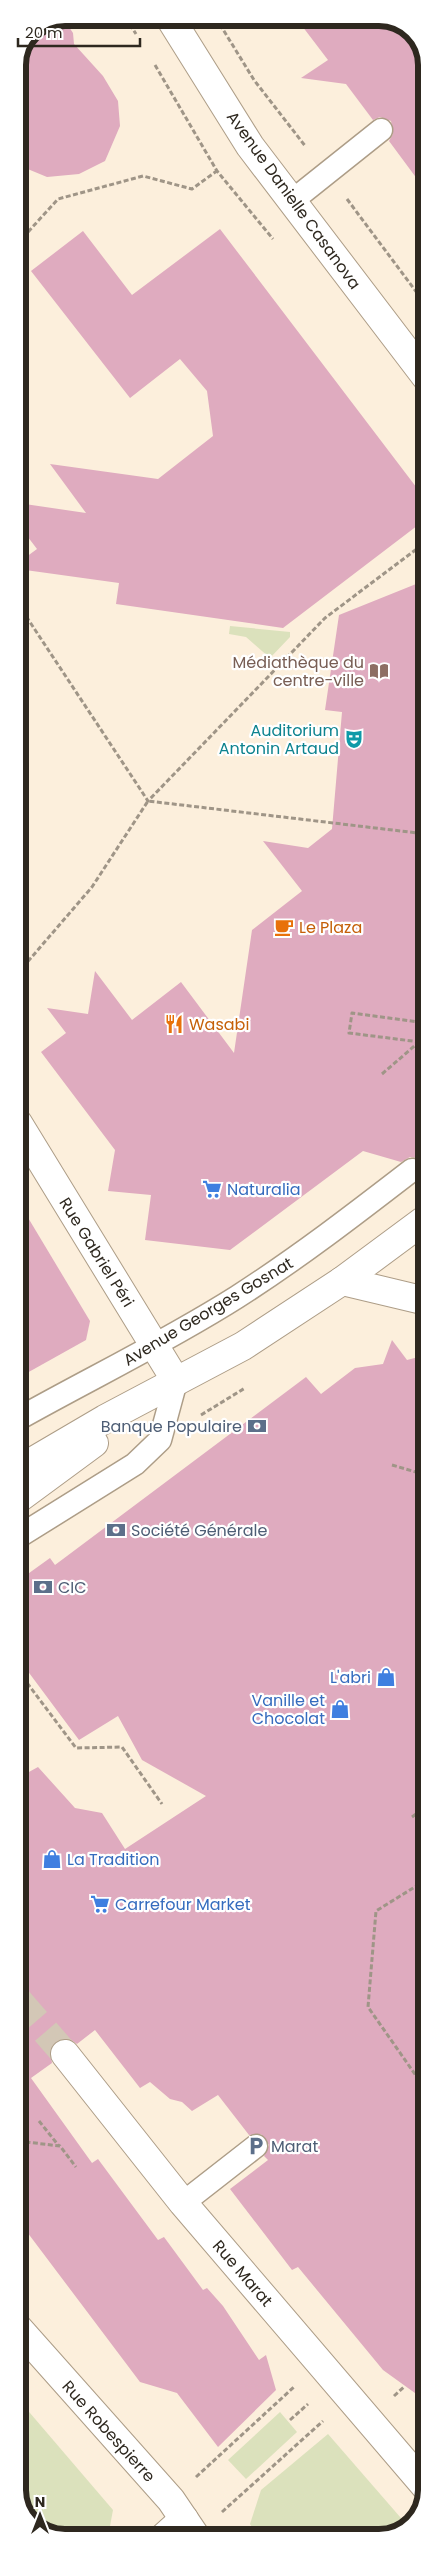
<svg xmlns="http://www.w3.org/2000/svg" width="444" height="2555" font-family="Poppins,sans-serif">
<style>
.green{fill:#dbe1bc}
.building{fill:#dfabbf}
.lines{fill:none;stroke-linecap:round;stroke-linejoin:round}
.minor-tunnel{stroke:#d3c7b6;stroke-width:28;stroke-dasharray:28 14;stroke-linecap:butt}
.service-casing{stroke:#ad9d87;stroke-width:25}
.pedestrian-casing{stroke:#ad9d87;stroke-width:30}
.minor-casing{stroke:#ad9d87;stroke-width:30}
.tertiary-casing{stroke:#ad9d87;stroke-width:30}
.secondary-casing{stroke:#ad9d87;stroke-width:30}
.path{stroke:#9f9587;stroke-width:3;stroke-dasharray:5 2.5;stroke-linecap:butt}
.service{stroke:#fff;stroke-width:22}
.pedestrian{stroke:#fff;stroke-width:28}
.minor{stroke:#fff;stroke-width:28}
.tertiary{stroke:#fff;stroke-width:28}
.secondary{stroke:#fff;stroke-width:28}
.labels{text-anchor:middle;stroke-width:4.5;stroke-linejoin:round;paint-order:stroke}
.street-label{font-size:16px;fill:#2e281f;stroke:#fff}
.education-label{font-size:16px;fill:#785e54;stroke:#fff;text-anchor:end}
.culture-label{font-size:16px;fill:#0d838f;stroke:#fff;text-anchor:end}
.food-label{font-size:16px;fill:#c56008;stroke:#fff;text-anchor:start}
.shop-label{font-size:16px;fill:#366cbe;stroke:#fff;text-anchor:start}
.service-label{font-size:16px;fill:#4e5e75;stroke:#fff;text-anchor:start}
.rim{fill:none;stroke:#2e281f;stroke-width:6}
</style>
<rect width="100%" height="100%" fill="#fcefdc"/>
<g class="green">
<polygon points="230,626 290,632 290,637 270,658 246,637 229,634"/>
<polygon points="18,2399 113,2510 108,2537 59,2537 31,2523 18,2496"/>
<polygon points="280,2412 297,2432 246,2479 228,2460"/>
<polygon points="328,2434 407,2525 385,2537 258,2537 250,2524 261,2490"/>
</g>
<g class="building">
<polygon points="63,18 73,33 74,44 103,76 118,101 120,126 105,161 79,174 47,177 18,165 18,65 32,31"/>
<polygon points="296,18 385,18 413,32 426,59 426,191 389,141 393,134 391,121 380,117 373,120 346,84 301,78 328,60"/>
<polygon points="220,229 426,500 426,519 283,628 116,604 119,583 18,569 18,563 37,549 18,524 18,503 86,513 50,464 158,479 213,436 207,391 180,359 130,398 31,271 83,231 132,295"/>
<polygon points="426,580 426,1169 417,1158 410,1157 401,1162 363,1151 230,1250 145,1240 151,1195 108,1191 115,1150 41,1052 66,1033 47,1008 88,1014 95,971 132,1020 181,982 234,1053 252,930 302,891 263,841 308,848 332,829 342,712 325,710 339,615"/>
<polygon points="18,1201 90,1321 86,1340 18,1378"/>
<polygon points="392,1340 407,1360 426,1355 426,2401 383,2370 298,2267 292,2270 230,2189 268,2160 264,2156 269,2145 261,2134 249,2135 218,2095 192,2111 182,2102 170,2099 150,2082 140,2088 95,2030 77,2044 70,2039 62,2039 56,2042 50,2049 52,2063 31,2078 92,2163 98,2159 158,2240 164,2237 203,2290 207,2288 223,2306 259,2360 266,2355 276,2390 218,2447 177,2393 140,2382 18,2220 18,1778 38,1767 75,1808 102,1813 125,1849 206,1796 142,1760 118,1716 79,1740 18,1658 18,1581 50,1558 55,1565 306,1377 321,1394 355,1368 383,1364"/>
</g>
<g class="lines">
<polyline class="minor-tunnel" points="18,2000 65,2054"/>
<g class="service-casing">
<g id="service">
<polyline points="292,201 381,130"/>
<path d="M18,1419C91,1378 166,1342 237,1297C298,1258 355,1214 412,1170"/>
<polyline points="18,1537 135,1464 160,1440 176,1381"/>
<polyline points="183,2203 256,2146"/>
</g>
</g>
<g class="pedestrian-casing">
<polyline id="pedestrian" points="342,1281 426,1301"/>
</g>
<g class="minor-casing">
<g id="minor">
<polyline points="18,1123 176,1381"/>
<polyline points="65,2054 183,2203 426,2487"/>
<polyline points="164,2537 184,2519"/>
</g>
</g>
<g class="tertiary-casing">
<polyline id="tertiary" points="170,18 250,146 426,377"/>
</g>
<g class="secondary-casing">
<g id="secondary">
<polyline points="18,1470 105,1419 243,1346 342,1281 423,1221"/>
<polyline points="18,1499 94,1443"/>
<polyline points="18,2328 171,2500 196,2537"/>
</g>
</g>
<g class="path">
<polyline points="126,18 136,34"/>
<polyline points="216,18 254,80 306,147"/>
<polyline points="155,65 217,171 273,239"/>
<polyline points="347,199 426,305"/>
<polyline points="18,243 58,199 143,176 192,189 218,170"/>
<polyline points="18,604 148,801 325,618 426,542"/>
<polyline points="18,973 92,887 148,801 426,834"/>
<polyline points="420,1042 349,1033 352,1013 426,1023"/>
<polyline points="382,1074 426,1036"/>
<polyline points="201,1415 245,1388"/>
<polyline points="392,1465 426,1475"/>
<polyline points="18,1671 76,1748 122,1747 162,1804"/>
<polyline points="412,1817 426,1807"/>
<polyline points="426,1880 376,1911 368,2007 426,2090"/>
<polyline points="39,2121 59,2146"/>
<polyline points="18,2141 60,2146 76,2167"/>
<polyline points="394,2396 405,2386"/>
<polyline points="290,2420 308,2404"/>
<polyline points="196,2477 295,2386"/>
<polyline points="222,2512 323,2421"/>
</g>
<use href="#service" class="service"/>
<use href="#pedestrian" class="pedestrian"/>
<use href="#minor" class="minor"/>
<use href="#tertiary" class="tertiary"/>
<use href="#secondary" class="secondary"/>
</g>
<defs>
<g id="library-bare" transform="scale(1.5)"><path d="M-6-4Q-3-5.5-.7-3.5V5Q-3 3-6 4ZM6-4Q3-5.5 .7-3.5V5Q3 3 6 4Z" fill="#8d6e63" stroke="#fff" stroke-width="2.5" paint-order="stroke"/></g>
<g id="theatre-bare" transform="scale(1.5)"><path d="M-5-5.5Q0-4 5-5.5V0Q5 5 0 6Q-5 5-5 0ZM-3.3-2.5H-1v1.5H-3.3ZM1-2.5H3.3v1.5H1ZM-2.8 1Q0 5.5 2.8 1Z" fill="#0f9aa8" stroke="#fff" stroke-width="2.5" paint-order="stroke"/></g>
<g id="cafe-bare" transform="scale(1.5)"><path d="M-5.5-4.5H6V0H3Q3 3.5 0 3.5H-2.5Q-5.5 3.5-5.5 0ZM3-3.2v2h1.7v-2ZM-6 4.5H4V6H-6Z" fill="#e8710a" stroke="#fff" stroke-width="2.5" paint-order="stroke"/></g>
<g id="restaurant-bare" transform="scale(1.5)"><path d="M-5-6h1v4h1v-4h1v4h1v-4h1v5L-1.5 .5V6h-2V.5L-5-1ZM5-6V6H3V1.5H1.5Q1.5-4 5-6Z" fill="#e8710a" stroke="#fff" stroke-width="2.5" paint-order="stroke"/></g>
<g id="supermarket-bare" transform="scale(1.5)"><path d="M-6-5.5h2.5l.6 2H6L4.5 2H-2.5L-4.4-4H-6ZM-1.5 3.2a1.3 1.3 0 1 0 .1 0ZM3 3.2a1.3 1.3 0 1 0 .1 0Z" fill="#3f7fe0" stroke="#fff" stroke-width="2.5" paint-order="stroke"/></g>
<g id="bank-bare" transform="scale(1.5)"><path d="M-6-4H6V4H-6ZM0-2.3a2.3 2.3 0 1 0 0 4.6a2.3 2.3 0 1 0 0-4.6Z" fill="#5c6f8a" stroke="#fff" stroke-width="2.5" paint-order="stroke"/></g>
<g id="shop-bare" transform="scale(1.5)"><path d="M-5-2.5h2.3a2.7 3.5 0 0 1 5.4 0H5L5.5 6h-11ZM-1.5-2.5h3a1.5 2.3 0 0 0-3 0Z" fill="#3f7fe0" stroke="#fff" stroke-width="2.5" paint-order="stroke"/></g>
<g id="parking-bare" transform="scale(1.5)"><path d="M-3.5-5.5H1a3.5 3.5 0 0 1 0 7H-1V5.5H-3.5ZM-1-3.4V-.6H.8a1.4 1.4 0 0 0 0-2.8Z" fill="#5c6f8a" stroke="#fff" stroke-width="2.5" paint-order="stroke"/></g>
</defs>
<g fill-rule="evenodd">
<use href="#library-bare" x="379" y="671"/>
<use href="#theatre-bare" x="354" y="739"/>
<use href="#cafe-bare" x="284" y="927"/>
<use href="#restaurant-bare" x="174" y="1024"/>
<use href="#supermarket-bare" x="212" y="1189"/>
<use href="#bank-bare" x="257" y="1426"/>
<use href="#bank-bare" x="116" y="1530"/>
<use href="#bank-bare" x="43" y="1587"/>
<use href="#shop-bare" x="386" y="1677"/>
<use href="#shop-bare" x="340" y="1709"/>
<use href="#shop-bare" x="52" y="1859"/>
<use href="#supermarket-bare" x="100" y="1904"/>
<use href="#parking-bare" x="256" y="2146"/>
</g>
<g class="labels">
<g class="street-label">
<text transform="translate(294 200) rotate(54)" y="6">Avenue Danielle Casanova</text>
<text transform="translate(97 1252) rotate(58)" y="6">Rue Gabriel Péri</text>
<text transform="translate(208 1311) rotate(-31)" y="6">Avenue Georges Gosnat</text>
<text transform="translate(243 2273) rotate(49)" y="6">Rue Marat</text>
<text transform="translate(109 2431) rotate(48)" y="6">Rue Robespierre</text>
</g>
<g class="education-label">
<text x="364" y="668">Médiathèque du<tspan x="364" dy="18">centre-ville</tspan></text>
</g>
<g class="culture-label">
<text x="339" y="736">Auditorium<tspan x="339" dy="18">Antonin Artaud</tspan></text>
</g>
<g class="food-label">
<text x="299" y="933">Le Plaza</text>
<text x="189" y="1030">Wasabi</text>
</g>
<g class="shop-label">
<text x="227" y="1195">Naturalia</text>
<text x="371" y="1683" text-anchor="end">L'abri</text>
<text x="325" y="1706" text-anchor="end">Vanille et<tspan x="325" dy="18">Chocolat</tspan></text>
<text x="67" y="1865">La Tradition</text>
<text x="115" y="1910">Carrefour Market</text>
</g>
<g class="service-label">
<text x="242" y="1432" text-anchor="end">Banque Populaire</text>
<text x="131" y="1536">Société Générale</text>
<text x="58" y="1593">CIC</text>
<text x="271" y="2152">Marat</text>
</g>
</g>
<path d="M0 0H444V2555H0ZM65 26H379A39 39 0 0 1 418 65V2490A39 39 0 0 1 379 2529H65A39 39 0 0 1 26 2490V65A39 39 0 0 1 65 26Z" fill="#fff" fill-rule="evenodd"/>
<path class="rim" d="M65 26H379A39 39 0 0 1 418 65V2490A39 39 0 0 1 379 2529H65A39 39 0 0 1 26 2490V65A39 39 0 0 1 65 26Z"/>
<g transform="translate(40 2515)" stroke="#ffffff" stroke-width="4" paint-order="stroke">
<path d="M0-4L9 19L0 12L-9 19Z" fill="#2e281f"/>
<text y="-8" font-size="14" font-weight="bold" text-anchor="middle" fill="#2e281f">N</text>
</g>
<path d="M18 38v8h122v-8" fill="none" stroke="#2e281f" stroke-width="2.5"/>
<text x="25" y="38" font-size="15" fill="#2e281f" stroke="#ffffff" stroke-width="4" paint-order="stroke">20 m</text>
</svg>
